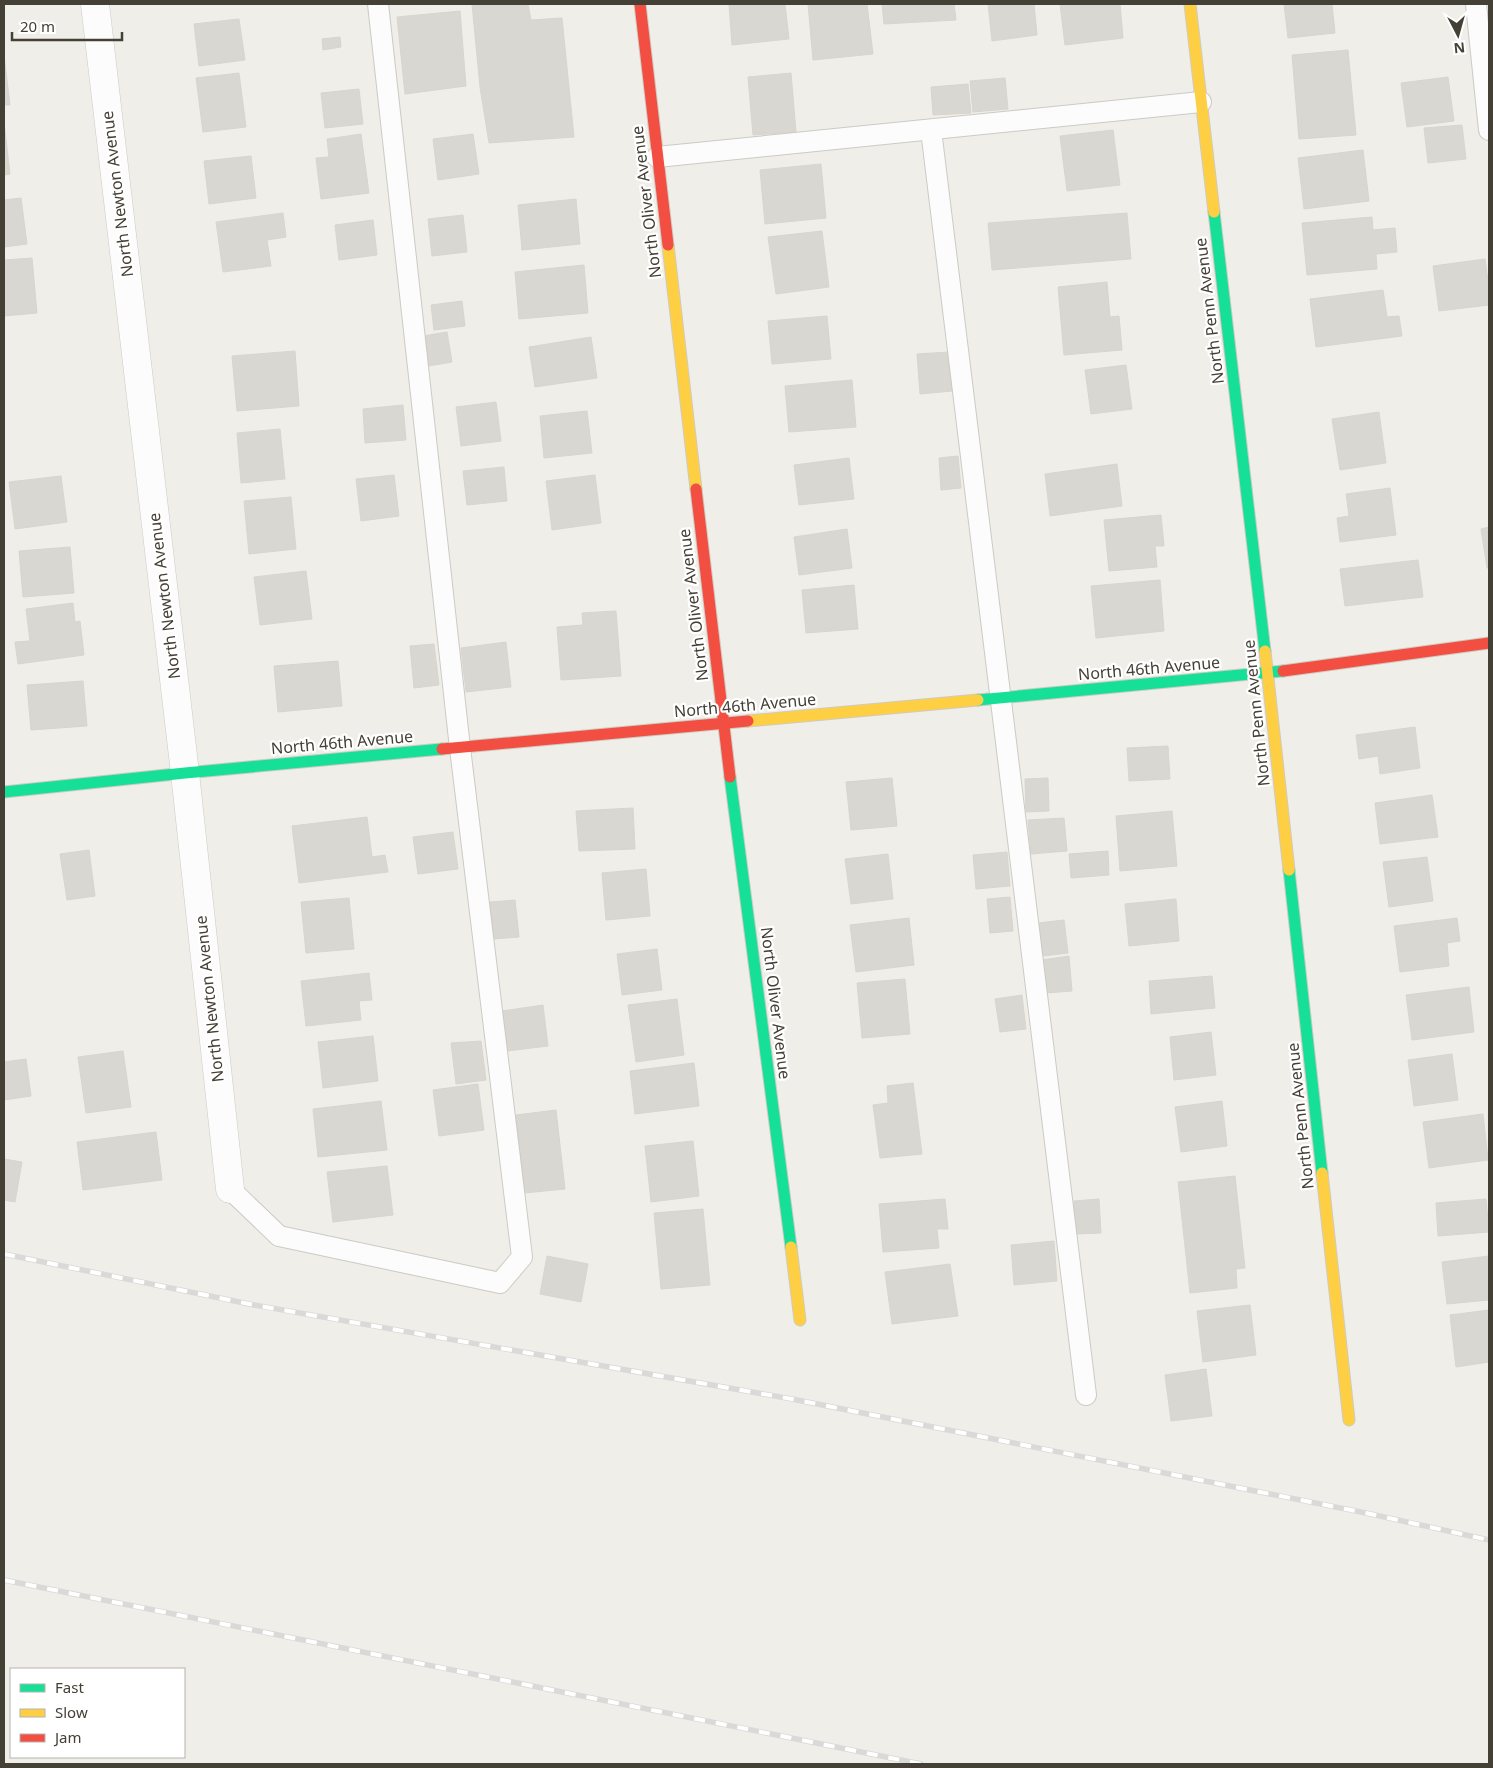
<svg xmlns="http://www.w3.org/2000/svg" width="1493" height="1768" font-family="'Noto Sans',sans-serif">
<style>
.building{fill:#d9d7d2;stroke:#d8d5cf}
.lines{fill:none;stroke-linecap:round;stroke-linejoin:round}
.lane-casing{stroke:#cccac5;stroke-width:22}
.street-casing{stroke:#cccac5;stroke-width:29}
.fast-casing{stroke:#cecbc1;stroke-width:13}
.slow-casing{stroke:#cecbc1;stroke-width:13}
.jam-casing{stroke:#cecbc1;stroke-width:13}
.lane{stroke:#fdfcfc;stroke-width:20}
.street{stroke:#fdfcfc;stroke-width:28}
.fast{stroke:#16e098;stroke-width:11}
.slow{stroke:#ffcf43;stroke-width:11}
.jam{stroke:#f24e42;stroke-width:11}
.rail-casing{stroke:#d9d9d8;stroke-width:5.5}
.rail{stroke:#fff;stroke-width:4;stroke-dasharray:11;stroke-linecap:butt}
.labels{text-anchor:middle;stroke-width:4.5;stroke-linejoin:round;paint-order:stroke}
.street-label{font-size:16px;fill:#454036;stroke:#fff}
</style>
<rect width="100%" height="100%" fill="#f0eee9"/>
<g class="building">
<polygon points="472,4 528,4 531,20 562,18 574,137 489,143 480,87"/>
<polygon points="729,4 785,4 789,39 732,45"/>
<polygon points="808,4 867,4 873,54 813,60"/>
<polygon points="882,4 954,4 956,20 884,24"/>
<polygon points="988,4 1034,4 1037,35 992,41"/>
<polygon points="1060,4 1120,4 1123,38 1065,45"/>
<polygon points="1284,4 1332,4 1335,33 1288,38"/>
<polygon points="460,11 466,86 405,94 397,17"/>
<polygon points="239,19 245,60 199,66 194,24"/>
<polygon points="340,37 341,47 323,50 322,39"/>
<polygon points="1348,50 1356,135 1299,139 1292,55"/>
<polygon points="4,55 10,105 4,105"/>
<polygon points="239,73 246,127 203,132 196,78"/>
<polygon points="791,73 796,132 753,135 748,77"/>
<polygon points="1448,77 1454,121 1407,127 1401,83"/>
<polygon points="1005,78 1008,109 973,112 970,81"/>
<polygon points="968,84 971,113 933,115 931,87"/>
<polygon points="359,89 363,124 325,128 321,93"/>
<polygon points="4,122 10,174 4,175"/>
<polygon points="1462,125 1466,159 1428,163 1424,128"/>
<polygon points="1113,130 1120,185 1067,191 1060,136"/>
<polygon points="361,134 369,193 321,199 316,158 329,157 327,139"/>
<polygon points="473,134 479,174 438,180 433,139"/>
<polygon points="1363,150 1369,201 1304,209 1298,158"/>
<polygon points="251,156 256,198 209,204 204,161"/>
<polygon points="821,164 826,218 765,224 760,170"/>
<polygon points="21,198 27,244 4,247 4,200"/>
<polygon points="576,199 580,244 522,250 518,205"/>
<polygon points="283,213 286,237 267,240 271,266 223,272 216,222"/>
<polygon points="1127,213 1131,259 992,270 988,223"/>
<polygon points="463,215 467,252 432,256 428,219"/>
<polygon points="1372,217 1373,230 1395,228 1397,252 1376,254 1377,269 1307,275 1302,223"/>
<polygon points="373,220 377,255 339,260 335,225"/>
<polygon points="822,231 829,287 776,294 768,237"/>
<polygon points="32,258 37,313 4,316 4,260"/>
<polygon points="1485,259 1489,288 1489,305 1439,311 1433,266"/>
<polygon points="584,265 588,313 519,319 515,272"/>
<polygon points="1107,282 1110,317 1119,316 1122,350 1064,355 1058,287"/>
<polygon points="1383,290 1387,317 1399,316 1402,336 1316,347 1310,299"/>
<polygon points="462,301 465,326 434,330 431,305"/>
<polygon points="827,316 831,359 772,364 768,321"/>
<polygon points="447,332 452,362 428,366 423,336"/>
<polygon points="591,337 597,378 535,387 529,347"/>
<polygon points="295,351 299,406 237,411 232,356"/>
<polygon points="949,352 952,391 920,394 917,354"/>
<polygon points="1126,365 1132,409 1091,414 1085,370"/>
<polygon points="852,380 856,427 789,432 785,386"/>
<polygon points="496,402 501,441 461,446 456,407"/>
<polygon points="403,405 406,440 365,443 363,409"/>
<polygon points="587,411 592,453 544,458 540,416"/>
<polygon points="1379,412 1386,463 1340,470 1332,419"/>
<polygon points="280,429 285,479 241,483 237,433"/>
<polygon points="958,456 961,488 941,490 939,458"/>
<polygon points="849,458 854,499 799,505 794,465"/>
<polygon points="1117,464 1122,506 1050,516 1045,474"/>
<polygon points="504,467 507,501 467,505 463,471"/>
<polygon points="394,475 399,516 361,521 356,479"/>
<polygon points="595,475 601,523 552,530 546,481"/>
<polygon points="61,476 67,522 15,529 9,482"/>
<polygon points="1390,488 1396,535 1340,542 1337,518 1349,516 1346,494"/>
<polygon points="291,497 296,549 249,554 244,501"/>
<polygon points="1161,515 1164,546 1155,546 1157,567 1109,571 1104,520"/>
<polygon points="1489,527 1489,568 1487,568 1481,529"/>
<polygon points="847,529 852,568 799,575 794,537"/>
<polygon points="70,547 74,593 23,597 19,551"/>
<polygon points="1418,560 1423,597 1345,606 1340,569"/>
<polygon points="306,571 312,619 260,625 254,577"/>
<polygon points="1160,580 1164,631 1096,638 1091,586"/>
<polygon points="854,585 858,629 806,633 802,590"/>
<polygon points="73,603 75,622 80,621 84,655 18,664 15,642 30,641 26,609"/>
<polygon points="616,611 621,676 561,680 557,627 583,625 582,613"/>
<polygon points="506,642 511,687 466,692 461,648"/>
<polygon points="434,644 439,685 414,688 410,646"/>
<polygon points="338,661 342,706 278,712 274,666"/>
<polygon points="83,681 87,726 31,730 27,685"/>
<polygon points="1415,727 1420,768 1380,774 1378,756 1359,759 1356,735"/>
<polygon points="1168,746 1170,779 1129,781 1127,748"/>
<polygon points="892,778 897,826 851,830 846,782"/>
<polygon points="1048,778 1049,811 1026,812 1025,779"/>
<polygon points="1432,795 1438,837 1380,844 1375,803"/>
<polygon points="633,808 635,849 579,851 576,811"/>
<polygon points="1172,811 1177,866 1120,871 1116,816"/>
<polygon points="367,817 372,857 385,855 388,872 299,883 292,826"/>
<polygon points="1064,818 1067,851 1031,854 1028,820"/>
<polygon points="453,832 458,869 418,874 413,837"/>
<polygon points="89,850 95,896 67,900 60,854"/>
<polygon points="1108,851 1109,875 1071,878 1069,854"/>
<polygon points="1007,852 1010,886 976,889 973,855"/>
<polygon points="888,854 893,899 851,904 845,859"/>
<polygon points="1427,857 1433,901 1389,907 1383,862"/>
<polygon points="646,869 650,916 606,920 602,873"/>
<polygon points="1010,897 1013,931 990,933 987,899"/>
<polygon points="349,898 354,949 306,953 301,902"/>
<polygon points="1176,899 1179,941 1129,946 1125,904"/>
<polygon points="515,900 519,937 494,939 490,902"/>
<polygon points="909,918 914,965 856,972 850,925"/>
<polygon points="1457,918 1460,941 1447,943 1449,966 1400,972 1394,926"/>
<polygon points="1064,920 1068,953 1043,956 1038,923"/>
<polygon points="657,949 662,990 622,995 617,954"/>
<polygon points="1069,956 1072,991 1046,993 1042,960"/>
<polygon points="369,973 372,1000 359,1001 361,1020 306,1026 301,981"/>
<polygon points="1212,976 1215,1008 1151,1014 1149,981"/>
<polygon points="905,979 910,1034 862,1038 857,983"/>
<polygon points="1469,987 1474,1032 1412,1040 1406,995"/>
<polygon points="1022,995 1026,1029 1000,1032 995,999"/>
<polygon points="677,999 684,1055 636,1062 628,1005"/>
<polygon points="543,1005 548,1046 507,1051 502,1011"/>
<polygon points="1211,1032 1216,1075 1174,1080 1170,1037"/>
<polygon points="373,1036 378,1081 323,1088 318,1042"/>
<polygon points="481,1041 486,1080 456,1084 451,1043"/>
<polygon points="123,1051 131,1107 86,1113 78,1057"/>
<polygon points="1452,1054 1458,1100 1414,1106 1408,1060"/>
<polygon points="26,1059 31,1096 4,1100 4,1062"/>
<polygon points="694,1063 699,1106 635,1114 630,1071"/>
<polygon points="913,1083 922,1154 880,1158 873,1105 888,1103 887,1086"/>
<polygon points="478,1084 484,1130 439,1136 433,1090"/>
<polygon points="381,1101 387,1150 318,1157 313,1109"/>
<polygon points="1222,1101 1227,1146 1181,1152 1175,1107"/>
<polygon points="556,1110 565,1189 524,1193 516,1115"/>
<polygon points="1483,1114 1488,1160 1429,1168 1423,1122"/>
<polygon points="156,1132 162,1180 83,1190 77,1142"/>
<polygon points="693,1141 699,1196 651,1202 645,1146"/>
<polygon points="4,1159 22,1162 15,1202 4,1200"/>
<polygon points="387,1166 393,1215 333,1222 327,1172"/>
<polygon points="1235,1176 1245,1268 1236,1269 1237,1288 1190,1293 1178,1182"/>
<polygon points="945,1199 948,1229 937,1229 939,1248 883,1252 879,1204"/>
<polygon points="1099,1199 1101,1233 1076,1234 1074,1201"/>
<polygon points="1486,1199 1489,1232 1438,1236 1436,1203"/>
<polygon points="703,1209 710,1285 661,1289 654,1213"/>
<polygon points="1054,1241 1057,1281 1014,1285 1011,1245"/>
<polygon points="547,1256 588,1264 581,1302 540,1294"/>
<polygon points="1489,1256 1489,1300 1447,1304 1442,1262"/>
<polygon points="950,1264 958,1316 892,1324 885,1272"/>
<polygon points="1250,1305 1256,1355 1203,1362 1197,1311"/>
<polygon points="1489,1310 1489,1362 1456,1367 1450,1315"/>
<polygon points="1206,1369 1212,1416 1171,1421 1165,1375"/>
</g>
<g class="lines">
<g class="lane-casing">
<g id="lane">
<polyline points="1476,4 1489,130"/>
<polyline points="931,130 1086,1395"/>
<polyline points="657,157 1201,102"/>
<polyline points="230,1189 279,1236 500,1283 522,1257 460,748 378,4"/>
</g>
</g>
<g class="street-casing">
<polyline id="street" points="95,4 185,773 230,1189"/>
</g>
<g class="fast-casing">
<g id="fast">
<polyline points="1214,212 1265,651"/>
<polyline points="978,700 1283,671"/>
<polyline points="730,777 791,1247"/>
<polyline points="4,792 185,773 442,749"/>
<polyline points="1289,870 1322,1173"/>
</g>
</g>
<g class="slow-casing">
<g id="slow">
<polyline points="1190,4 1214,212"/>
<polyline points="668,245 696,489"/>
<polyline points="1265,651 1289,870"/>
<polyline points="748,721 978,700"/>
<polyline points="1322,1173 1349,1420"/>
<polyline points="791,1247 800,1320"/>
</g>
</g>
<g class="jam-casing">
<g id="jam">
<polyline points="640,4 668,245"/>
<polyline points="696,489 730,777"/>
<polyline points="1283,671 1489,643"/>
<polyline points="442,749 748,721"/>
</g>
</g>
<use href="#lane" class="lane"/>
<use href="#street" class="street"/>
<use href="#fast" class="fast"/>
<use href="#slow" class="slow"/>
<use href="#jam" class="jam"/>
<g class="rail-casing">
<g id="rail">
<polyline points="4,1254 254,1305 792,1399 1366,1513 1489,1540"/>
<polyline points="4,1580 921,1764"/>
</g>
</g>
<use href="#rail" class="rail"/>
</g>
<g class="labels">
<g class="street-label">
<text transform="translate(117 194) rotate(-97)" y="6">North Newton Avenue</text>
<text transform="translate(646 202) rotate(-97)" y="6">North Oliver Avenue</text>
<text transform="translate(1209 311) rotate(-97)" y="6">North Penn Avenue</text>
<text transform="translate(164 596) rotate(-97)" y="6">North Newton Avenue</text>
<text transform="translate(693 605) rotate(-97)" y="6">North Oliver Avenue</text>
<text transform="translate(1149 668) rotate(-5)" y="6">North 46th Avenue</text>
<text transform="translate(745 705) rotate(-5)" y="6">North 46th Avenue</text>
<text transform="translate(1256 713) rotate(-96)" y="6">North Penn Avenue</text>
<text transform="translate(342 742) rotate(-5)" y="6">North 46th Avenue</text>
<text transform="translate(209 999) rotate(-96)" y="6">North Newton Avenue</text>
<text transform="translate(776 1003) rotate(83)" y="6">North Oliver Avenue</text>
<text transform="translate(1300 1116) rotate(-96)" y="6">North Penn Avenue</text>
</g>
</g>
<rect width="1493" height="1768" fill="none" stroke="#454036" stroke-width="10"/>
<rect x="10" y="1668" width="175" height="90" fill="#ffffff" stroke="#b5b3af"/>
<rect x="20" y="1684" width="25" height="8" fill="#16e098" stroke="#b5b3af"/>
<text x="55" y="1693" font-size="15" fill="#454036">Fast</text>
<rect x="20" y="1709" width="25" height="8" fill="#ffcf43" stroke="#b5b3af"/>
<text x="55" y="1718" font-size="15" fill="#454036">Slow</text>
<rect x="20" y="1734" width="25" height="8" fill="#f24e42" stroke="#b5b3af"/>
<text x="55" y="1743" font-size="15" fill="#454036">Jam</text>
<g transform="translate(1458 35) rotate(174)" stroke="#ffffff" stroke-width="4" paint-order="stroke">
<path d="M0-4L9 19L0 12L-9 19Z" fill="#454036"/>
<text y="-8" font-size="14" font-weight="bold" text-anchor="middle" fill="#454036">N</text>
</g>
<path d="M12 32v8h110v-8" fill="none" stroke="#454036" stroke-width="2.5"/>
<text x="20" y="32" font-size="15" fill="#454036" stroke="#ffffff" stroke-width="4" paint-order="stroke">20 m</text>
</svg>
